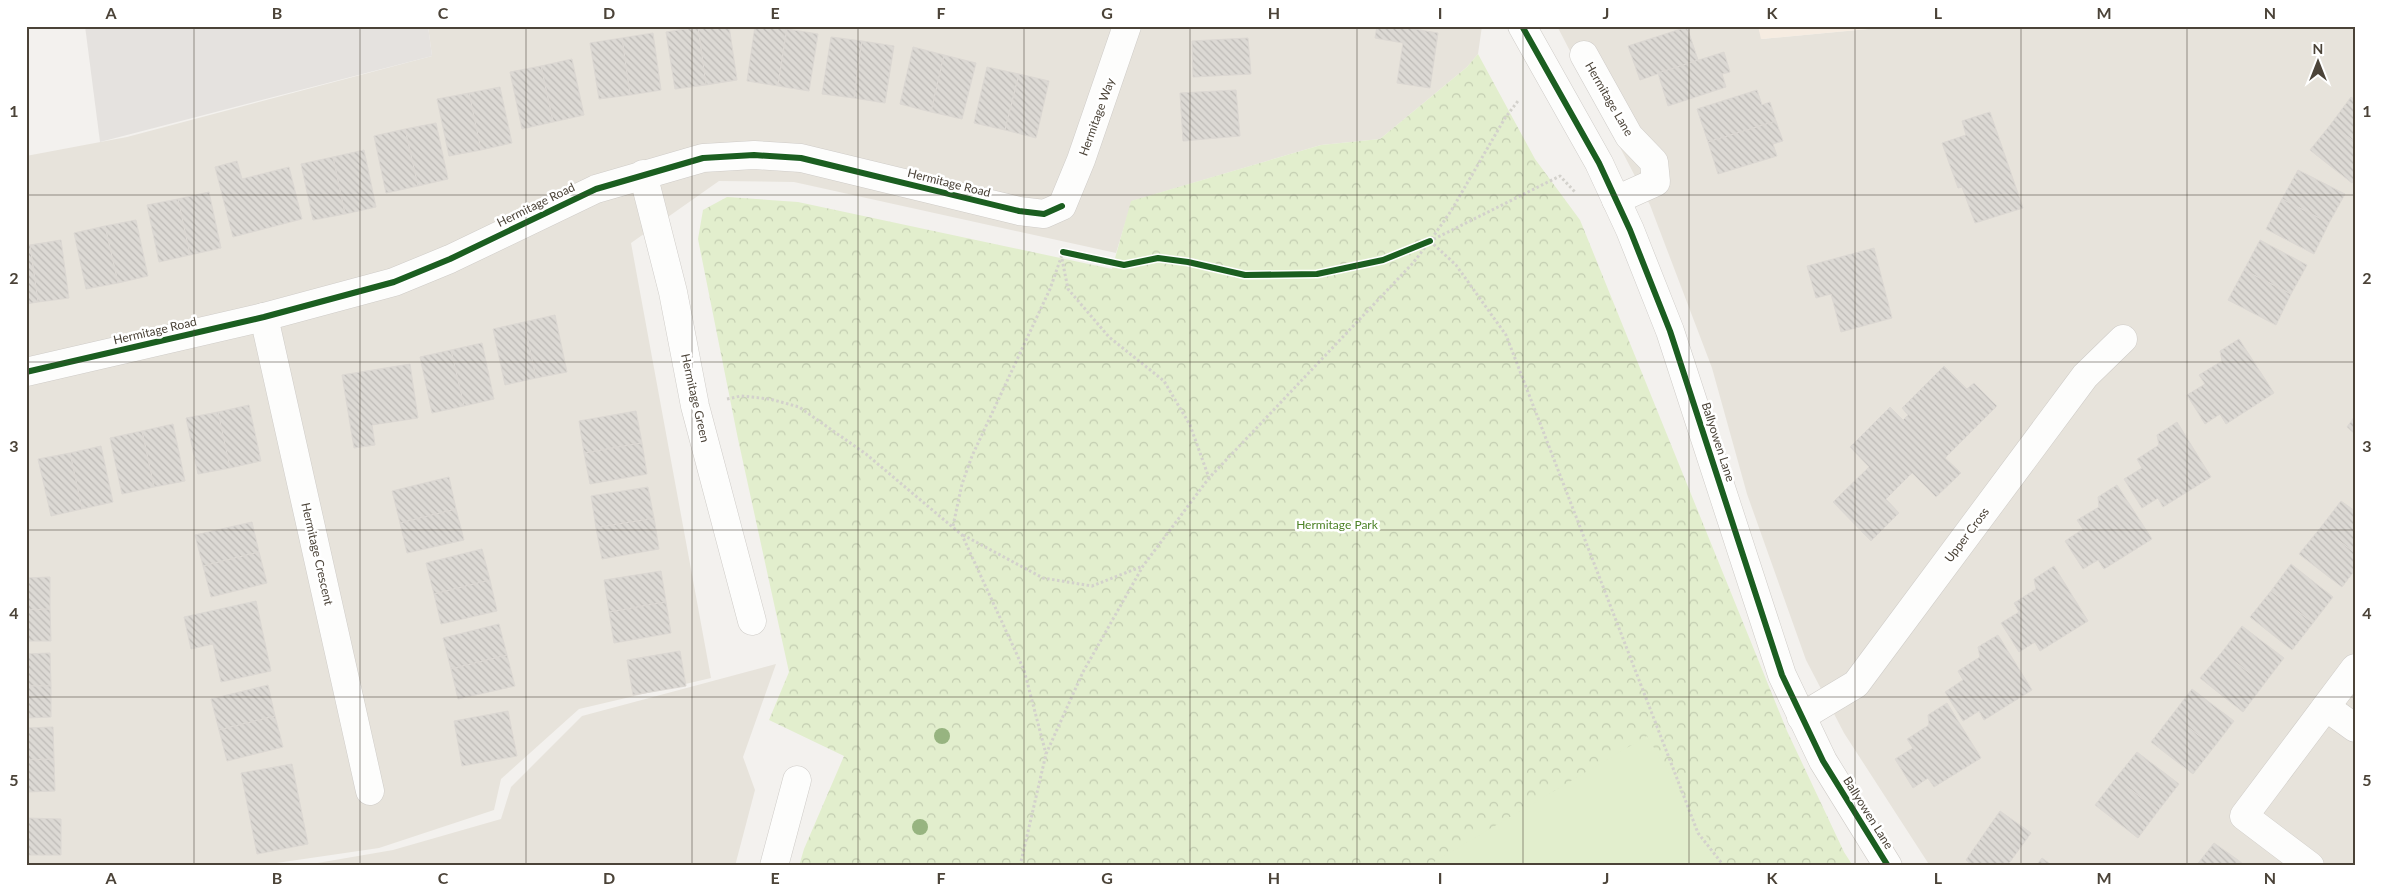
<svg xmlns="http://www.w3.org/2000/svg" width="2381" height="892" font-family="Lato,sans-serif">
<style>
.residential{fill:#e7e3db}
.commercial{fill:#f6ece1}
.park{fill:url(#park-crowns)}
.garden{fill:#e2eecd}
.parking{fill:#e5e2df}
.building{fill:url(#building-back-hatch);stroke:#dcd8d3}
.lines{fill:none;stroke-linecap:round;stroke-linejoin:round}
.street-casing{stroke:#cfccc8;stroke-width:29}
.path{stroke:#d3d1cc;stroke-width:3;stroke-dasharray:2.5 2.5;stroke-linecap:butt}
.street{stroke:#fdfdfc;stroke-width:28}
.cycleway-casing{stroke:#fff;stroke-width:9}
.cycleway{stroke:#1b5e20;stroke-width:6}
.tree{fill:#97b480}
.grid{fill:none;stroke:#4b4338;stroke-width:1;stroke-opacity:0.55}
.labels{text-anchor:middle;stroke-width:5;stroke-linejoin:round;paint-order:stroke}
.street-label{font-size:12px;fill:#4b4338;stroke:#fff}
.park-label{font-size:12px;fill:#4c8226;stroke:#fff}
.neatline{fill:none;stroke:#4b4338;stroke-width:2}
.grid-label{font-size:16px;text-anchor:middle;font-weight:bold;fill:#4b4338}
</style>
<defs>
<pattern id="park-crowns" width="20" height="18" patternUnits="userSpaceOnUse" patternTransform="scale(1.25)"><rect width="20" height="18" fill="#e2eecd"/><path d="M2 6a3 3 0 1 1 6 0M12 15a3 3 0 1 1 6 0" fill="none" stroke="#c3cdb1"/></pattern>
<pattern id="building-back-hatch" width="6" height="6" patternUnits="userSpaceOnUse" patternTransform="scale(1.25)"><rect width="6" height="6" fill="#dcd9d4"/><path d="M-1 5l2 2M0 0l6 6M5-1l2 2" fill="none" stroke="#bebbb7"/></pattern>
</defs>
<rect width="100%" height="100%" fill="#f3f1ee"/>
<g class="residential">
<polygon points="428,26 1482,26 1478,54 1467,67 1380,139 1321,145 1132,201 1116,253 794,182 719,181 631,243 711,678 579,709 501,779 494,810 379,848 256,866 26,866 26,156 127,137 432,56"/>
<polygon points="1557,26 1758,26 1762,39 1900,26 2355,26 2355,866 1930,866 1844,733 1806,660 1747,494 1712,368 1650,205"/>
<polygon points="776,664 743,757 755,790 735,866 300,866 393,850 501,819 511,787 582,716"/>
</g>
<polygon class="commercial" points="1758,26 1900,26 1761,39"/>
<polygon class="park" points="1478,54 1535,159 1580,220 1787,731 1844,852 1853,866 799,866 804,849 844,756 769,720 789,672 738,439 698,239 703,210 727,197 798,202 1112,269 1131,201 1321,145 1380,139 1467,67"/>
<polygon class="garden" points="1647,736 1724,866 1427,866"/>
<polygon class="parking" points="85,26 428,26 432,56 100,142"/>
<g class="building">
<polygon points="706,26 729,26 737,80 706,85 698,27"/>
<polygon points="755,26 787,29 778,86 747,81"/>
<polygon points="1377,26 1414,26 1414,29 1438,33 1430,88 1397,83 1403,43 1375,38"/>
<polygon points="698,27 706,85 675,89 666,32"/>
<polygon points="1687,27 1698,60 1640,80 1628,46"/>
<polygon points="787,29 818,34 809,91 778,86"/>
<polygon points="653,33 661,90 630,95 622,38"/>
<polygon points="831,37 862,41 854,98 822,94"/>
<polygon points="622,38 630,95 599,99 590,43"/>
<polygon points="1248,38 1251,74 1193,77 1192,41"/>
<polygon points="862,41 894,46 885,103 854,98"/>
<polygon points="913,47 944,55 931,112 900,104"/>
<polygon points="1724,52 1730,72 1722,74 1726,87 1668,106 1658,73"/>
<polygon points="944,55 976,63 962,119 931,112"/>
<polygon points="572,59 584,115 553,122 541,66"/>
<polygon points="541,66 553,122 522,129 510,72"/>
<polygon points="987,67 1019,74 1005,130 974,123"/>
<polygon points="1019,74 1049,81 1036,138 1005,130"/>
<polygon points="500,87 512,143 481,150 469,93"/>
<polygon points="1236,90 1240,136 1183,141 1180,93"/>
<polygon points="1757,90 1762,105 1770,102 1776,121 1708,142 1697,109"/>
<polygon points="469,93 481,150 449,156 437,99"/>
<polygon points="2351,97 2355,100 2355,142 2331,124"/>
<polygon points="1990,112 2023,208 1975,223 1962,187 1958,188 1942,143 1966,135 1962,121"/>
<polygon points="1776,121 1783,141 1773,144 1777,156 1718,174 1708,142"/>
<polygon points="436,123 448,179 418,186 405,129"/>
<polygon points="2331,124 2355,142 2355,179 2352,183 2310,150"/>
<polygon points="405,129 418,186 386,193 374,136"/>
<polygon points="364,150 376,207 345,214 333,157"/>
<polygon points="333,157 345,214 313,220 301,164"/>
<polygon points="237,161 242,179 289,167 302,219 233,237 215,167"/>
<polygon points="2298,170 2345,194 2329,223 2282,199"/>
<polygon points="209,192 221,248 190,255 178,199"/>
<polygon points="178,199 190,255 159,262 147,205"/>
<polygon points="2282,199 2329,223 2314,254 2266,229"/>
<polygon points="136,220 148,276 118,283 105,226"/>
<polygon points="105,226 118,283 86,289 74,233"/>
<polygon points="61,240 69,298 38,302 30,245"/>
<polygon points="2260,240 2307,265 2291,294 2244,270"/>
<polygon points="26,245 30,245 38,302 26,304"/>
<polygon points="1874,248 1892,318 1841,332 1831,294 1816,298 1807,266"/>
<polygon points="2244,270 2291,294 2276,325 2228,300"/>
<polygon points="555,315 567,372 536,378 524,322"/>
<polygon points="524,322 536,378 505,385 493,329"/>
<polygon points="2239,339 2274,393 2226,424 2220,414 2205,424 2187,395 2205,384 2199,375 2222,361 2220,351"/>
<polygon points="482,343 494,399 464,406 451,350"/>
<polygon points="451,350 464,406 432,413 420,357"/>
<polygon points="410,364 418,418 372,425 375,445 354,448 342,375"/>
<polygon points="1944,366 1967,389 1974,383 1997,406 1945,458 1961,473 1936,497 1912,473 1886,499 1899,513 1871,541 1833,502 1869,467 1850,447 1890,407 1903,420 1908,415 1902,408"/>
<polygon points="249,405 261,461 230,468 218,412"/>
<polygon points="636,411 642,443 584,453 579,421"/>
<polygon points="218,412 230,468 198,474 186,418"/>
<polygon points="2355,416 2355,434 2347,427"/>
<polygon points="2177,422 2211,477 2163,507 2158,498 2142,508 2124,479 2142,468 2137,459 2159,445 2157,435"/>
<polygon points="173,424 185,481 154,487 142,431"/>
<polygon points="142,431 154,487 122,494 110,438"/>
<polygon points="642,443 647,474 590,484 584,453"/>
<polygon points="101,446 113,502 82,509 70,453"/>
<polygon points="70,453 82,509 51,516 38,459"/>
<polygon points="449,477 456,509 400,523 392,491"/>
<polygon points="2117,485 2152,539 2104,569 2098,560 2083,569 2065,541 2083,529 2077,520 2099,507 2098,497"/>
<polygon points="648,487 654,518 596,528 591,496"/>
<polygon points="2341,501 2355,511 2355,553 2321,527"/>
<polygon points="456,509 464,540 407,553 400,523"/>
<polygon points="654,518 659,549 602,559 596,528"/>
<polygon points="252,522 259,552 203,566 195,535"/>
<polygon points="2321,527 2355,553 2355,570 2342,587 2299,554"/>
<polygon points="482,549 490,580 434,594 426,563"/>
<polygon points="259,552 267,583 211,597 203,566"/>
<polygon points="2291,564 2333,597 2313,623 2271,591"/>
<polygon points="2054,566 2088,621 2040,651 2035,642 2019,652 2001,623 2019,612 2014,603 2036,589 2034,579"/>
<polygon points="661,571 666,602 609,612 604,580"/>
<polygon points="50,577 50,609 26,610 26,578"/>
<polygon points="490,580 497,611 441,624 434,594"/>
<polygon points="2271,591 2313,623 2292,650 2250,617"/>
<polygon points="256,601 271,671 221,682 213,644 191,649 184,617"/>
<polygon points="666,602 671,633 614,643 609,612"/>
<polygon points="50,609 51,641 26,641 26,610"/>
<polygon points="499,624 507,655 451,669 443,638"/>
<polygon points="2242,626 2284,658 2264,684 2222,652"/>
<polygon points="1998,635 2032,690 1984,720 1979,711 1963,721 1945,692 1963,680 1958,671 1980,657 1978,647"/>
<polygon points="680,651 686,686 633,695 627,660"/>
<polygon points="2222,652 2264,684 2243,712 2200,678"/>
<polygon points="50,653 51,686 26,686 26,654"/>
<polygon points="507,655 515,686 458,699 451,669"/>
<polygon points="268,685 275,716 219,730 211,699"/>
<polygon points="26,686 51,686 51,717 26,718"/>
<polygon points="2192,689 2234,721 2214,747 2172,715"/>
<polygon points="1947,703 1981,758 1934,787 1928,778 1913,788 1895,759 1913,748 1907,739 1929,725 1928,715"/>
<polygon points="508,711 517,756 462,766 454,721"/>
<polygon points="2172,715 2214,747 2193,774 2151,742"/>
<polygon points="275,716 283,747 227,761 219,730"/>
<polygon points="53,727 54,759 26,760 26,728"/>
<polygon points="2137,752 2179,784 2158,811 2116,778"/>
<polygon points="54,759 55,791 26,792 26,760"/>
<polygon points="292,764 308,844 257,854 241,773"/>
<polygon points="2116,778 2158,811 2138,838 2095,805"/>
<polygon points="2000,811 2031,833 2007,866 1973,866 1966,860"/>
<polygon points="26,818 61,819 61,855 26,855"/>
<polygon points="2214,843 2238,860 2234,866 2196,866"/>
<polygon points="2042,858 2053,866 2036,866"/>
<polygon points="2238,860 2245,866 2234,866"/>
</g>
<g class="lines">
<g class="street-casing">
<g id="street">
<polyline points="1522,26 1599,163 1630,230 1670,331 1782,675 1823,761 1888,866"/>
<polyline points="1584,55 1629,136 1654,162 1656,182 1616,200"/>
<polyline points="643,174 673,292 695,406 752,621"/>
<polyline points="264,317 370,791"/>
<polyline points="26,372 264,317 394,282 450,259 596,189 703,158 754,155 801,158 1019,211 1044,214 1062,206 1081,160 1127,26"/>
<polyline points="2326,707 2355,728"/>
<polyline points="1801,717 1856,684 2085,376 2123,339"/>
<polyline points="774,866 797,780"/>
<polyline points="2310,866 2244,816 2355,668"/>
</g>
</g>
<g class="path">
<polyline points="1430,241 1456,265 1506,335 1698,833 1724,866"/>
<polyline points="1062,259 1068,289 1109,337 1164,381 1190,425 1209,478"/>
<polyline points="727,399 741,396 770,399 799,407 866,454 962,535 1024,670 1046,754"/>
<polyline points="953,526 962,484 972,456 1050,289 1063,252 1124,265 1158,258 1188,262 1245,275 1317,274 1383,260 1430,241 1451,211 1505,118 1518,101"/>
<polyline points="963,535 1043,578 1092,586 1143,566"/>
<polyline points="1020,866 1046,754 1083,672 1143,566 1209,478 1413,263 1430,241 1560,176 1575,192"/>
</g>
<use href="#street" class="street"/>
<g class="cycleway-casing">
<g id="cycleway">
<polyline points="1522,26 1599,163 1630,230 1670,331 1782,675 1823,761 1888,866"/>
<polyline points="1063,252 1124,265 1158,258 1188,262 1245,275 1317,274 1383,260 1430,241"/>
<polyline points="26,372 264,317 394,282 450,259 596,189 703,158 754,155 801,158 1019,211 1044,214 1062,206"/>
</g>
</g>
<use href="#cycleway" class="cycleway"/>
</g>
<g class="tree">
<circle cx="942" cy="736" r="8"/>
<circle cx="920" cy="827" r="8"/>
</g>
<path class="grid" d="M194,26V866M360,26V866M526,26V866M692,26V866M858,26V866M1024,26V866M1190,26V866M1357,26V866M1523,26V866M1689,26V866M1855,26V866M2021,26V866M2187,26V866M26,195H2355M26,362H2355M26,530H2355M26,697H2355"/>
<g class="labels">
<g class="street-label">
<text transform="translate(1609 99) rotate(60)" y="4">Hermitage Lane</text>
<text transform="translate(1097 117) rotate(-70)" y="4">Hermitage Way</text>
<text transform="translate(949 183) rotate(14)" y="4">Hermitage Road</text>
<text transform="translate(536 205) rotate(-26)" y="4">Hermitage Road</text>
<text transform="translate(155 331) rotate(-13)" y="4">Hermitage Road</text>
<text transform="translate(695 398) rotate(77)" y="4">Hermitage Green</text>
<text transform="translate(1718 442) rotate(72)" y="4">Ballyowen Lane</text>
<text transform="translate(1967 535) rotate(-53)" y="4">Upper Cross</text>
<text transform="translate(317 554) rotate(77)" y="4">Hermitage Crescent</text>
<text transform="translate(1868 813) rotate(58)" y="4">Ballyowen Lane</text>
</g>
<g class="park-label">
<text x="1337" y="529">Hermitage Park</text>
</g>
</g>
<rect width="2381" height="892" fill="none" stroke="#ffffff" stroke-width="55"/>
<g transform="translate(2318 62)" stroke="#ffffff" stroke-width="4" paint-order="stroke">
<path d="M0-4L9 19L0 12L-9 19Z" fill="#4b4338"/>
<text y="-8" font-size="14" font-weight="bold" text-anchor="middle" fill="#4b4338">N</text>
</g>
<rect x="28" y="28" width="2326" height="836" class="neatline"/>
<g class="grid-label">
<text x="111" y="19">A</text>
<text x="277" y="19">B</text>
<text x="443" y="19">C</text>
<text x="609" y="19">D</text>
<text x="775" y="19">E</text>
<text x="941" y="19">F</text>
<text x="1107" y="19">G</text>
<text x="1274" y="19">H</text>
<text x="1440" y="19">I</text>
<text x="1606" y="19">J</text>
<text x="1772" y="19">K</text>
<text x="1938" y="19">L</text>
<text x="2104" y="19">M</text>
<text x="2270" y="19">N</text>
<text x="14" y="117">1</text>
<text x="2367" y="117">1</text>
<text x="14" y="284">2</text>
<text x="2367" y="284">2</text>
<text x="14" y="452">3</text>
<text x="2367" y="452">3</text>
<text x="14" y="619">4</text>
<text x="2367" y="619">4</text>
<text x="14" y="786">5</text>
<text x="2367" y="786">5</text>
<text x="111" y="884">A</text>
<text x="277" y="884">B</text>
<text x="443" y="884">C</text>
<text x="609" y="884">D</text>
<text x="775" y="884">E</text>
<text x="941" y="884">F</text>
<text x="1107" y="884">G</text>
<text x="1274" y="884">H</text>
<text x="1440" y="884">I</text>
<text x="1606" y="884">J</text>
<text x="1772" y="884">K</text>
<text x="1938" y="884">L</text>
<text x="2104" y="884">M</text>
<text x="2270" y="884">N</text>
</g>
</svg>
